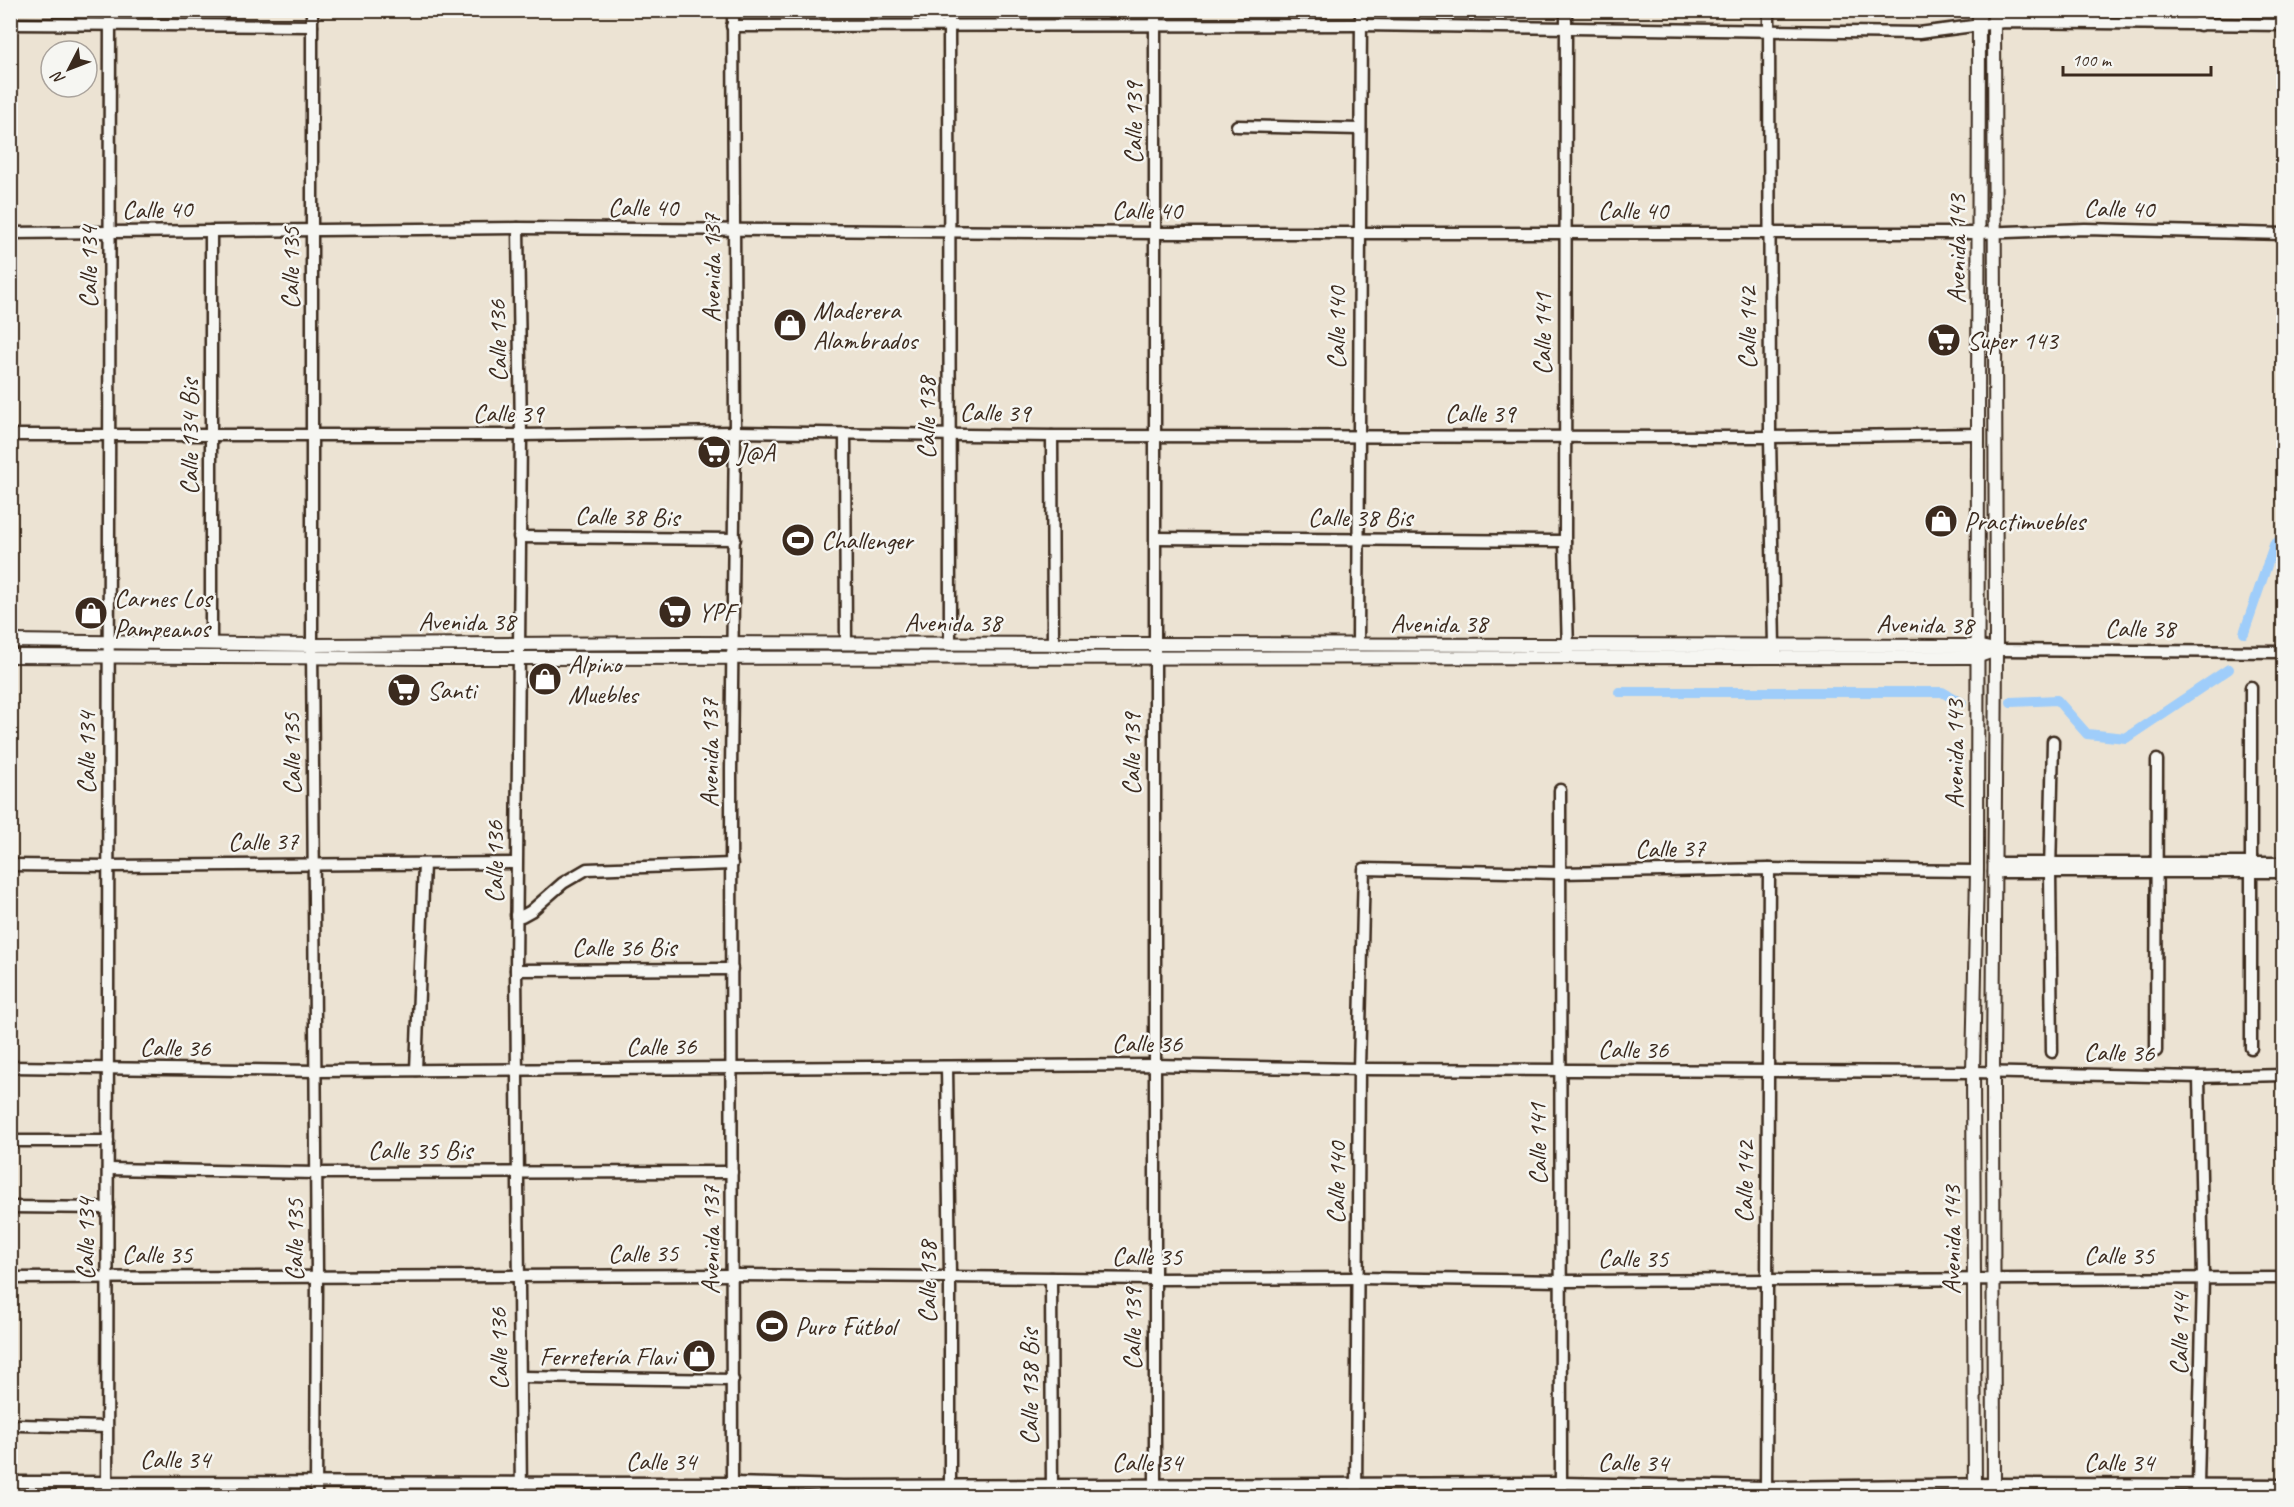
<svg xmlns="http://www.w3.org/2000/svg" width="2294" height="1507" font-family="Caveat,sans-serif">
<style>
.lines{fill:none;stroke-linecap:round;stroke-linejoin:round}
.canal{stroke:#9fcdfa;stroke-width:10}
.minor-casing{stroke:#3b2a1e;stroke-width:15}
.major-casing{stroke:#3b2a1e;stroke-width:16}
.minor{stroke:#f6f6f2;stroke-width:10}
.major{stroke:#f6f6f2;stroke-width:12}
.labels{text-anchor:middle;stroke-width:5;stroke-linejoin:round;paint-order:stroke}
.street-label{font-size:26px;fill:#3b2a1e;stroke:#f6f6f2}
.poi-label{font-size:26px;fill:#3b2a1e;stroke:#f6f6f2;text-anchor:start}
</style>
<rect width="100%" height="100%" fill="#ece3d3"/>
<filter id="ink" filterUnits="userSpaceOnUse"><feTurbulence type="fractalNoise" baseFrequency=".0167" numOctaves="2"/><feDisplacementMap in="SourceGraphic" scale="12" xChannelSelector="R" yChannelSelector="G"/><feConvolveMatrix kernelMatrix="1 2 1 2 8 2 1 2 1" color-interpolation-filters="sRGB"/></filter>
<g filter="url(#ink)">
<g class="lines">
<g class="canal">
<polyline points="2244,633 2274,545 2284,537"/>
<polyline points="1619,692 1942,692 1962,703"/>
<polyline points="2011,702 2057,700 2087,734 2126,738 2229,669"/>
</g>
<g class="minor-casing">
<g id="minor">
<polyline points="312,10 312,645 317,1276 316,1496"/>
<polyline points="949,10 950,645"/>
<polyline points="1566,10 1565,541 1568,651"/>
<polyline points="1769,10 1770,437 1774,646"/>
<polyline points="10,24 312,26"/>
<polyline points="2200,25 2200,10"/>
<polyline points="732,26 1361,25 1919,33 2004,22 2284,25"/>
<polyline points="1237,126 1359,129"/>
<polyline points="518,228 521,435 516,970 521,1496"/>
<polyline points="10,233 518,228 1155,233 1979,233 2085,229 2284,234"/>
<polyline points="845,434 846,644"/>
<polyline points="10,435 521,435 735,432 1052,436 1770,437 1978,434"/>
<polyline points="1052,436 1053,645"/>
<polyline points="519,537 735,539"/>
<polyline points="1156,538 1565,541"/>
<polyline points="211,643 211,231"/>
<polyline points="1358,645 1361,10"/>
<polyline points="1996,650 2284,652"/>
<polyline points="1560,790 1561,1496"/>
<polyline points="1994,863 2284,863"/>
<polyline points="10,865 108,866 516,863"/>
<polyline points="1994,872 2284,872"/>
<polyline points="516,915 522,916 531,911 563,883 587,869 732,864"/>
<polyline points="516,970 732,969"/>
<polyline points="2251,1048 2251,687"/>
<polyline points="2156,1051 2157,760"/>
<polyline points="2052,1052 2050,872 2053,741"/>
<polyline points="10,1067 316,1071 1154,1065 1359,1069 1973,1072 2199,1077 2284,1075"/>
<polyline points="947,1067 950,1276 950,1496"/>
<polyline points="416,1070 424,864"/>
<polyline points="10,1141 108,1141"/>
<polyline points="108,1169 317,1173 732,1172"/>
<polyline points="10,1207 108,1208"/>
<polyline points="10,1278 733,1275 1155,1279 1357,1278 1561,1281 2284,1278"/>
<polyline points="1051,1278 1052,1496"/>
<polyline points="521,1377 733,1380"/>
<polyline points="19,1425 107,1427"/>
<polyline points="10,1482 732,1483 843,1486 1561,1483 1765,1487 1994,1484 2284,1485"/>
<polyline points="2198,1484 2203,1278 2199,1077"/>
<polyline points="107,1496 110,10"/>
<polyline points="732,1496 731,770 735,432 733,10"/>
<polyline points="1155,1496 1155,10"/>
<polyline points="1356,1496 1359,1069 1364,869 1560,873 1769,869 1977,871"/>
<polyline points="1766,1496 1769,869"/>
</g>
</g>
<g class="major-casing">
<g id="major">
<polyline points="10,641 312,645 690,643 1976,646 1995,650"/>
<polyline points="10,656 434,658 1976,657 1996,650"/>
<polyline points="1975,1496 1973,1072 1977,871 1979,10"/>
<polyline points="1994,1496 1993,1072 1996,650 1994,10"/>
</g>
</g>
<use href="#minor" class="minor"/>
<use href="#major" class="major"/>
</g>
</g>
<defs>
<g id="shop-disc" transform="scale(1.725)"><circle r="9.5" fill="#3b2a1e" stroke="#f6f6f2"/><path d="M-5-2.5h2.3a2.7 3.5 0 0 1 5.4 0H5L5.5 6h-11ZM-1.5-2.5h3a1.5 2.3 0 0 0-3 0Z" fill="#fff"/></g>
<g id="supermarket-disc" transform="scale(1.725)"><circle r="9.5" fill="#3b2a1e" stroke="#f6f6f2"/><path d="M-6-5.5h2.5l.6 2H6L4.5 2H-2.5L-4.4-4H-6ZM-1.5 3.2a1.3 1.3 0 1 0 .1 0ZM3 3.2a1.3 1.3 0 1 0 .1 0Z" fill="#fff"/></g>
<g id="stadium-disc" transform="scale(1.725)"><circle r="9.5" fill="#3b2a1e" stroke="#f6f6f2"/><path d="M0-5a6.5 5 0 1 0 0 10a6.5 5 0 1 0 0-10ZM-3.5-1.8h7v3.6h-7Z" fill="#fff"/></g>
</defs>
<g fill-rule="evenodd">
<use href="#shop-disc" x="790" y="325"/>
<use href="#supermarket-disc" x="1944" y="340"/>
<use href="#supermarket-disc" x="714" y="452"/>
<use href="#shop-disc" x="1941" y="521"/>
<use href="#stadium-disc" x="798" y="540"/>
<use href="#supermarket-disc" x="675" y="612"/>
<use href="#shop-disc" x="91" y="613"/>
<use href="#shop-disc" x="545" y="679"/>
<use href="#supermarket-disc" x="404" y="690"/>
<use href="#stadium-disc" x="772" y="1326"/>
<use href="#shop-disc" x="699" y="1356"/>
</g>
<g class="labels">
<g class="street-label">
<text transform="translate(1133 123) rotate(-90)" y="9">Calle 139</text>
<text x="643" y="216">Calle 40</text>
<text transform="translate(2119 208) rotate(1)" y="9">Calle 40</text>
<text transform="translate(157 209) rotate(-1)" y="9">Calle 40</text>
<text x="1147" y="219">Calle 40</text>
<text x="1633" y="219">Calle 40</text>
<text transform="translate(1956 249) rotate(-90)" y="9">Avenida 143</text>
<text transform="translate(88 267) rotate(-90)" y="9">Calle 134</text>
<text transform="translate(290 268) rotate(-90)" y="9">Calle 135</text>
<text transform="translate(711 268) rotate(-90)" y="9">Avenida 137</text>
<text transform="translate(1336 328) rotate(-90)" y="9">Calle 140</text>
<text transform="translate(1747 328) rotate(-90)" y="9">Calle 142</text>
<text transform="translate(1542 334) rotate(-90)" y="9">Calle 141</text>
<text transform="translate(497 341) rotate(-91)" y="9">Calle 136</text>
<text transform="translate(995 412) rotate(1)" y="9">Calle 39</text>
<text x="508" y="422">Calle 39</text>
<text x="1480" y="422">Calle 39</text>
<text transform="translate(926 418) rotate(-90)" y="9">Calle 138</text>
<text transform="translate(189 437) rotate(-90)" y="9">Calle 134 Bis</text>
<text transform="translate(627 516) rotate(1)" y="9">Calle 38 Bis</text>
<text x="1360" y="526">Calle 38 Bis</text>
<text x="467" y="630">Avenida 38</text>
<text x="953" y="631">Avenida 38</text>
<text x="1439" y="632">Avenida 38</text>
<text transform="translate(1925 624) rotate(1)" y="9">Avenida 38</text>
<text x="2140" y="637">Calle 38</text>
<text transform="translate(86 753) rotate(-90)" y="9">Calle 134</text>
<text transform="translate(709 753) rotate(-90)" y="9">Avenida 137</text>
<text transform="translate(291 754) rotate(-91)" y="9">Calle 135</text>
<text transform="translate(1131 754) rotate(-90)" y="9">Calle 139</text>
<text transform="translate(1954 754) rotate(-90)" y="9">Avenida 143</text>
<text transform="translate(263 841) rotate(-1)" y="9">Calle 37</text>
<text transform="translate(1670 848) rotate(-1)" y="9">Calle 37</text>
<text transform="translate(494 862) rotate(-90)" y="9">Calle 136</text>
<text x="624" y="956">Calle 36 Bis</text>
<text x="1147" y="1052">Calle 36</text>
<text transform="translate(661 1046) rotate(-1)" y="9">Calle 36</text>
<text transform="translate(175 1047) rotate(1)" y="9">Calle 36</text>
<text x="1633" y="1058">Calle 36</text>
<text transform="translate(2119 1052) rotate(1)" y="9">Calle 36</text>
<text transform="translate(1537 1144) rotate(-91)" y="9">Calle 141</text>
<text x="420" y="1159">Calle 35 Bis</text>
<text transform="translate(1744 1182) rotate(-89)" y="9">Calle 142</text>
<text transform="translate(1336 1183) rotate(-89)" y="9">Calle 140</text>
<text transform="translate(85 1239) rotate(-90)" y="9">Calle 134</text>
<text transform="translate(294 1240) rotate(-90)" y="9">Calle 135</text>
<text transform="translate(710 1240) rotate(-90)" y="9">Avenida 137</text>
<text transform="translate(1951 1240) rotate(-90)" y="9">Avenida 143</text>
<text transform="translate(643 1253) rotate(-1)" y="9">Calle 35</text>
<text x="157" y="1263">Calle 35</text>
<text x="2119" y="1264">Calle 35</text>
<text x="1147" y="1265">Calle 35</text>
<text x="1633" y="1267">Calle 35</text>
<text transform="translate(927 1282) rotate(-90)" y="9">Calle 138</text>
<text transform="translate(1132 1329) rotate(-90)" y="9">Calle 139</text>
<text transform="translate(2179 1334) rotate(-89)" y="9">Calle 144</text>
<text transform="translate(498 1349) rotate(-91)" y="9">Calle 136</text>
<text transform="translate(1029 1387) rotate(-90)" y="9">Calle 138 Bis</text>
<text x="175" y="1468">Calle 34</text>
<text x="661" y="1470">Calle 34</text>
<text x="1147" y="1471">Calle 34</text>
<text transform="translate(1633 1462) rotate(1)" y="9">Calle 34</text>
<text x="2119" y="1471">Calle 34</text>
</g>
<g class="poi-label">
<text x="813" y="319">Maderera<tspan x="813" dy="30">Alambrados</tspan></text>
<text x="1967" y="349">Super 143</text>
<text x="737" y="461">J@A</text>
<text x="1964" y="530">Practimuebles</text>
<text x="821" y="549">Challenger</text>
<text x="114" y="607">Carnes Los<tspan x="114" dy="30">Pampeanos</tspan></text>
<text x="698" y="621">YPF</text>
<text x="568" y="673">Alpino<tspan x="568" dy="30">Muebles</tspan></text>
<text x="427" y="699">Santi</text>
<text x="795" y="1335">Puro Fútbol</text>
<text x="676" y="1365" text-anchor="end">Ferretería Flavi</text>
</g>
</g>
<rect width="2294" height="1507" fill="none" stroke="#f6f6f2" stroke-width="36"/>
<rect x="18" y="18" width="2258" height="1471" fill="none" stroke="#3b2a1e" stroke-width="2" filter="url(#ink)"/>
<g transform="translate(69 69) rotate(228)"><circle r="28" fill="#f6f6f2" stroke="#aba49d" stroke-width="1.5"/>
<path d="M0-4.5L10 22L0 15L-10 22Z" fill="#3b2a1e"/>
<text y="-9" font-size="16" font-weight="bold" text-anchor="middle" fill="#3b2a1e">N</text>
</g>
<path d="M2063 66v9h148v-9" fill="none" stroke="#3b2a1e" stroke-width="3"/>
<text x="2072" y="66" font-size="18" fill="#3b2a1e" stroke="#f6f6f2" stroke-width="4.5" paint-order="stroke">100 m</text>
</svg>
